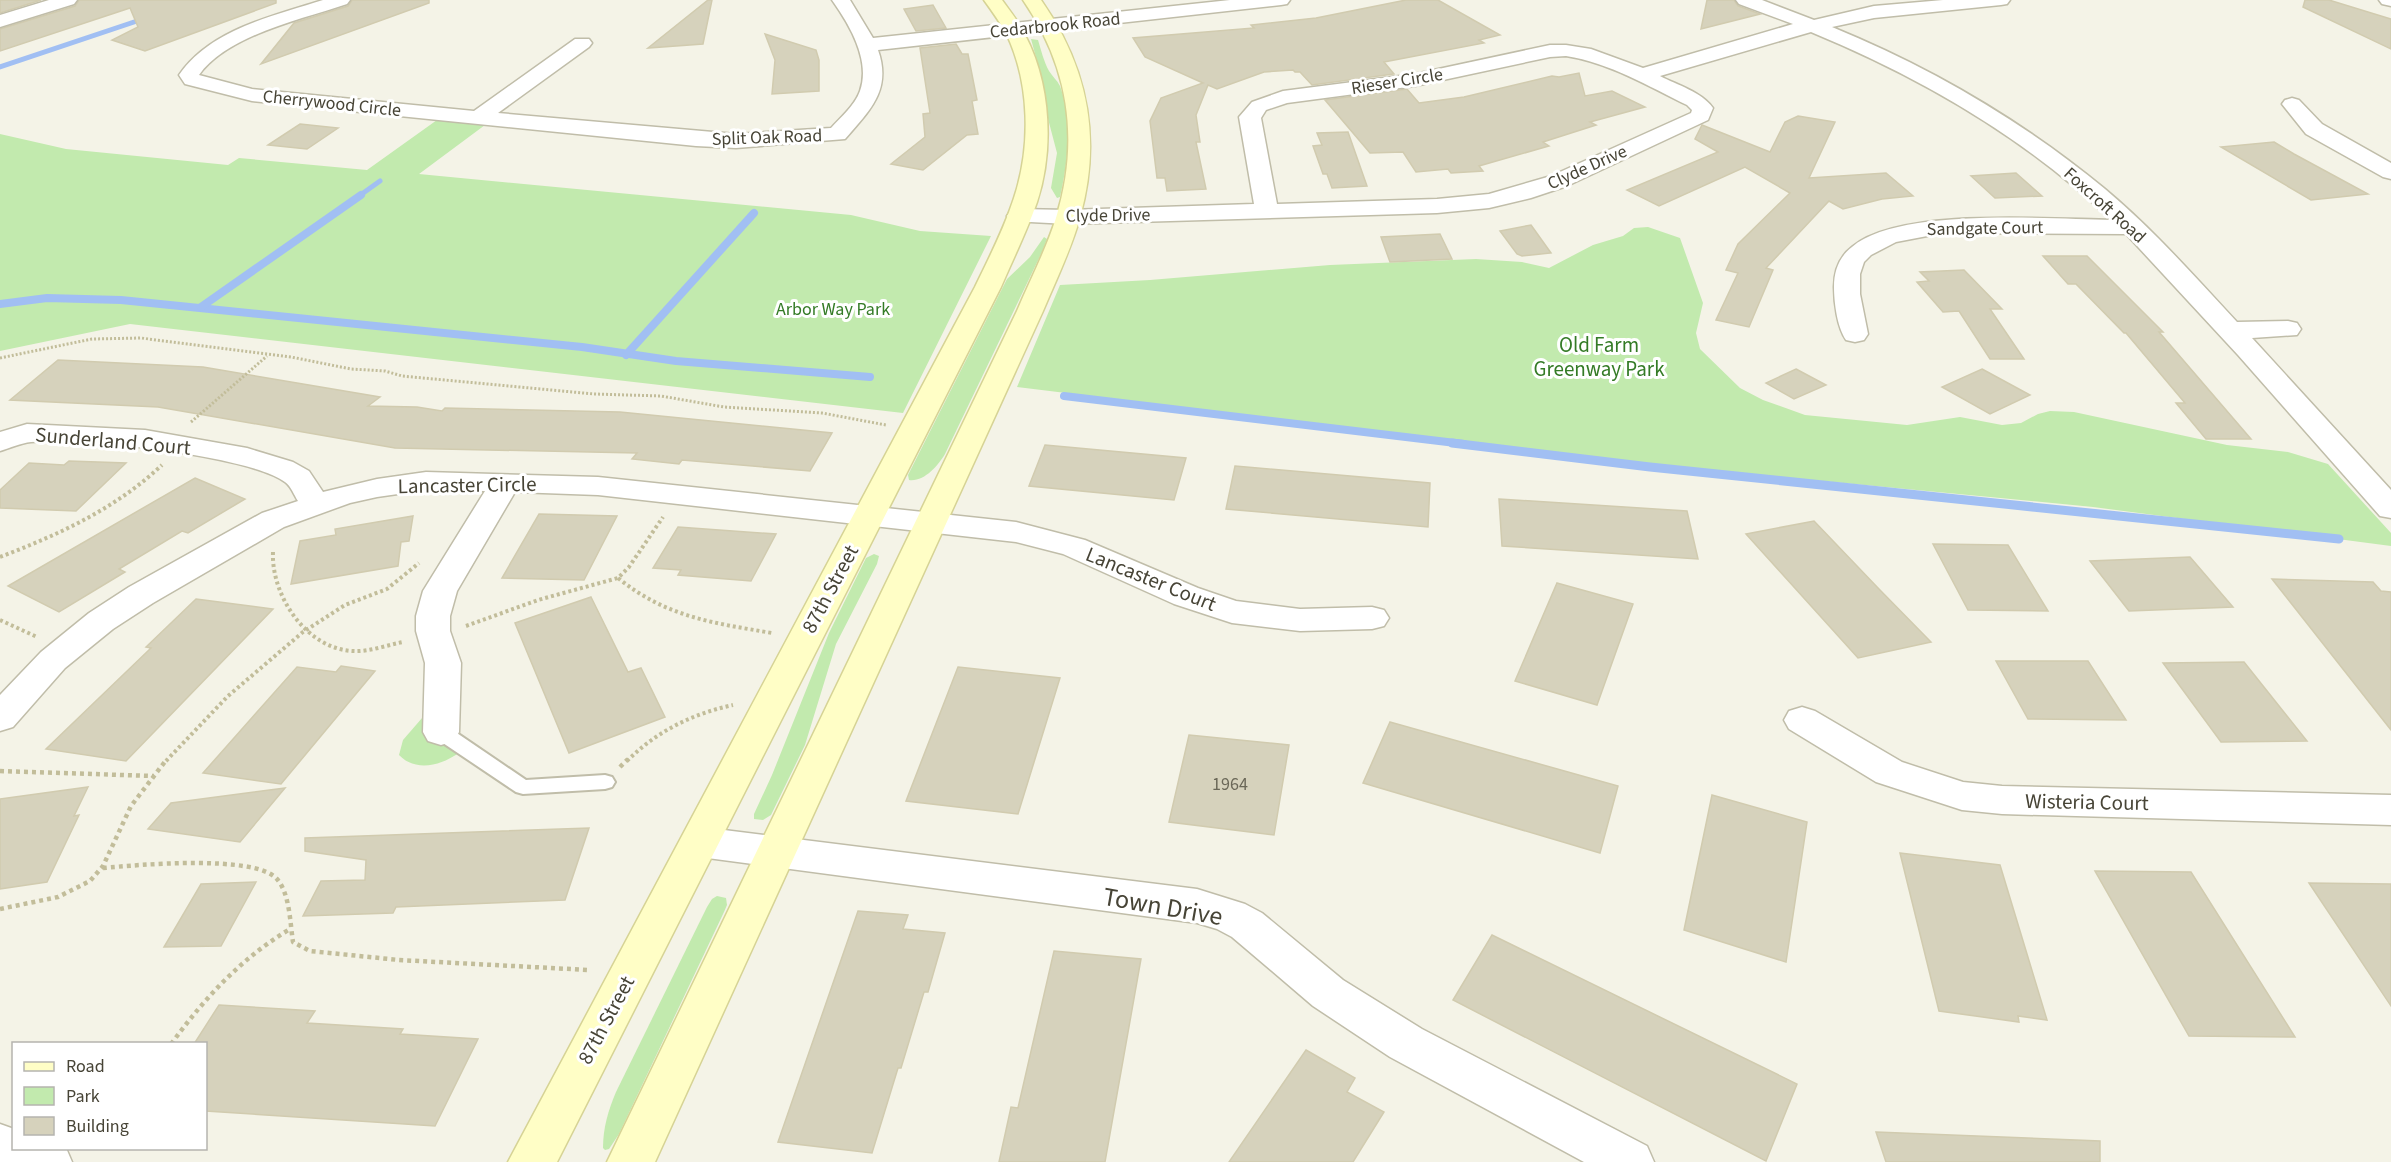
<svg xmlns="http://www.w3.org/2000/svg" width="2391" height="1162" font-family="'Source Sans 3',sans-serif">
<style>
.green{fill:#c2eaae}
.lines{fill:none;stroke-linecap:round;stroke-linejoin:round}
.stream-far2{stroke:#a1bff3;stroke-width:5}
.stream-far1{stroke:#a1bff3;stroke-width:8}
.stream{stroke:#a1bff3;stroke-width:9}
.building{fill:#d6d2bc;stroke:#d1cbaf;stroke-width:1.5}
.lane-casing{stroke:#c0bda9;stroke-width:4}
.street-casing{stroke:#c0bda9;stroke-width:3}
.secondary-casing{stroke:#d6d395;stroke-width:3}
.path-far2{stroke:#c2bd9a;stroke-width:3;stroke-dasharray:2 2;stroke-linecap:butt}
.path-far1{stroke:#c2bd9a;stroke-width:4;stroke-dasharray:3 3;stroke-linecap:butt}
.path{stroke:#c2bd9a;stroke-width:4.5;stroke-dasharray:4 4;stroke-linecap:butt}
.lane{fill:#fff;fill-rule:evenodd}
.street{fill:#fff;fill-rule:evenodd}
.secondary{fill:#fffec6;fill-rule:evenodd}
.labels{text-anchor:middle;stroke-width:6;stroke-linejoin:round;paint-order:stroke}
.far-street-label{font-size:18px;fill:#474436;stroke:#fff}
.far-park-label{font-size:18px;fill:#347b26;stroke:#fff}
.number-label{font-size:18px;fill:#6b6858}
.park-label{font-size:21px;fill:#347b26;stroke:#fff}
.street-label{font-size:21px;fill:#474436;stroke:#fff}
.near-street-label{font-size:26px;fill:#474436;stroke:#fff}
</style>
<rect width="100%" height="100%" fill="#f4f3e7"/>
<g class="green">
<path d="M1031,39L1038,40C1041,50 1044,62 1049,71C1052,76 1057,80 1060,86C1073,121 1068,162 1060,197L1057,198L1051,188L1057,153L1047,115L1040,72Z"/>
<polygon points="437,120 485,125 419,174 851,215 920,231 991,236 903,413 130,324 0,351 0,134 66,149 228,165 239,158 367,170"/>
<polygon points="1648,227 1680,238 1703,303 1696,333 1700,349 1740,388 1763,400 1805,415 1907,425 1960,417 2002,425 2021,423 2038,414 2050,411 2074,412 2227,445 2288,452 2328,464 2391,533 2391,546 2093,507 1647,464 1017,387 1060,285 1150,280 1330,265 1476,259 1522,262 1549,268 1593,245 1623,236 1634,228"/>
<path d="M1044,237L1047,239L1042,252L945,454C938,466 924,482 909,480L908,475L1007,279L1030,257Z"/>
<polygon points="874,554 879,556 877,564 836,644 805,745 771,815 763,820 754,819 754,814 772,775 829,633 866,558"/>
<path d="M429,710L458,719L461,751C444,765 416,773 399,755L403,740Z"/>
<path d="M717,896L726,898L727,905L724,912L619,1134L609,1149L605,1150L603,1148C603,1128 608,1111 616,1092L707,907L712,899Z"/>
</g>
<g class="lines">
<g class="stream-far2">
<polyline points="0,67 146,18"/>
<polyline points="359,196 380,181"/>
</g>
<g class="stream-far1">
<polyline points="0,304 47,298 121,300 582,347 676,361 870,377"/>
<polyline points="201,307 361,195"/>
<polyline points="626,355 754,213"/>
<polyline points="1064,396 1464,444"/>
</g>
<polyline class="stream" points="1452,443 1650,467 2339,539"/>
</g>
<g class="building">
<polygon points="0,0 41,0 0,13"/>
<polygon points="79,0 276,0 276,3 145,51 112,40 138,27 130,8 0,51 0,29 75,6"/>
<polygon points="352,0 429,0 429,3 261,64 294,23 348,6"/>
<polygon points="708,0 712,0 703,44 648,48"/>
<polygon points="1406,0 1438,0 1500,35 1479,40 1484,43 1384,62 1394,74 1312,85 1300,72 1295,72 1293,70 1264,72 1217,89 1208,85 1196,115 1200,142 1196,142 1206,189 1167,191 1165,178 1157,178 1150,121 1161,98 1203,83 1145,57 1133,38 1254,28 1251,25 1316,18"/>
<polygon points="1707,0 1734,0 1738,6 1760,14 1701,29"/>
<polygon points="2305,0 2329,0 2391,19 2391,49 2303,7"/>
<polygon points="933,5 946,28 916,31 904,9"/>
<polygon points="765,34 816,50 819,60 819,91 772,94 775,60"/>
<polygon points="956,44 962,54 968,54 977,100 972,101 978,134 967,135 923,170 891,164 925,137 923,114 930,113 920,48"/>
<polygon points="1579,73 1585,96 1612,91 1645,107 1590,122 1596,125 1543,142 1549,146 1479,166 1483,171 1451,173 1448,169 1416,172 1403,152 1370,153 1325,100 1407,89 1419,103 1464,97 1552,76 1559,77"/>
<polygon points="1798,116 1835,122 1809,178 1886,173 1913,196 1882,199 1843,209 1829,201 1766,268 1773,270 1749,327 1716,320 1738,273 1726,270 1738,244 1790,193 1745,167 1659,206 1627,190 1718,152 1695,139 1702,125 1770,152 1785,122"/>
<polygon points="300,124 338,128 307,149 268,145"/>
<polygon points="1348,132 1367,186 1332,188 1327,174 1323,174 1313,146 1322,145 1317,133"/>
<polygon points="2274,142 2294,154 2368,194 2311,200 2221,147"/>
<polygon points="2016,173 2042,196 1995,198 1971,176"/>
<polygon points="1531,225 1551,253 1522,256 1517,254 1500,231"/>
<polygon points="1440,234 1452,259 1390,262 1381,237"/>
<polygon points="2043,256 2087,256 2163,332 2159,332 2251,439 2206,439 2176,403 2185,403 2126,333 2124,333 2076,284 2068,284"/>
<polygon points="1964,270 2002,309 1990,309 2024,359 1990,359 1959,311 1943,312 1917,282 1929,281 1920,272"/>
<polygon points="58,360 203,367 380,397 368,406 417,407 442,411 445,408 620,412 832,433 810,471 682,460 679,464 632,459 637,453 395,448 158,407 10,400"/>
<polygon points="1796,369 1826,385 1794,399 1766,383"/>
<polygon points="1982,369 2030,395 1990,414 1942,387"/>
<polygon points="1045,445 1186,458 1174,500 1029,486"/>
<polygon points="69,461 126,463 76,511 0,508 0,490 29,463 64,465"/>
<polygon points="1235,466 1430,483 1428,527 1226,509"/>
<polygon points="195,478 245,499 188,533 182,531 119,569 125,572 59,612 8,586"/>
<polygon points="1499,499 1687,511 1698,559 1502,546"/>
<polygon points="539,514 617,516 584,580 502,578"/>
<polygon points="413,516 409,541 401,542 398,566 291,584 300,541 336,535 335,529"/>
<polygon points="1814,521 1879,589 1931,642 1858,658 1746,534"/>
<polygon points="678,527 776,534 751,581 678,575 681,570 653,568"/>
<polygon points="1933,544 2008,545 2048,611 1968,610"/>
<polygon points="2190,557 2233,607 2129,611 2090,561"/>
<polygon points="2272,579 2373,582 2381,591 2391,592 2391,730"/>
<polygon points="1557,583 1633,604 1597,705 1515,681"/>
<polygon points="591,597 628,672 641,668 665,717 569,753 515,623"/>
<polygon points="196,599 273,609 126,761 46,749 151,648 146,647"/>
<polygon points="1996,661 2088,661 2126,720 2028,719"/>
<polygon points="2244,662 2307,741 2221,742 2163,663"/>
<polygon points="341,666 375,671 281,784 203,773 297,667 336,672"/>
<polygon points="958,667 1060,678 1018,814 906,801"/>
<polygon points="1390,722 1618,786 1600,853 1363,783"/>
<polygon points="1189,735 1289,745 1274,835 1169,822"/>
<polygon points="88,787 74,816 79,815 47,882 0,889 0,799"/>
<polygon points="285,788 240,842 148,829 171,803"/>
<polygon points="1712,795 1807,822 1786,962 1684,930"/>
<polygon points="589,828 565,900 396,907 393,913 303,916 321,881 365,880 366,860 305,851 305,838"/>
<polygon points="1900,853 2000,865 2047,1020 2018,1016 2019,1022 1939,1011"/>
<polygon points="2095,871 2191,872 2295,1037 2189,1036"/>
<polygon points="256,882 221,946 164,947 201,884"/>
<polygon points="2309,883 2391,884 2391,1006"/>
<polygon points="858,911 908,915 903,929 945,933 928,992 924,992 901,1068 898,1068 872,1153 778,1142"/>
<polygon points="1492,935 1797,1084 1766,1161 1453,1000"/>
<polygon points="1054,951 1141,959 1105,1162 999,1162 1011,1107 1018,1108"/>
<polygon points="219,1005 315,1011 307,1023 403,1029 400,1034 478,1039 435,1126 206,1111 206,1044 194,1044"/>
<polygon points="1306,1050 1355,1078 1347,1092 1384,1112 1353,1162 1229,1162"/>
<polygon points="1876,1132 2100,1141 2100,1162 1886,1162"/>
</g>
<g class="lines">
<g class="lane-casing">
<polygon id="lane" points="441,725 448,727 526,780 605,775 612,777 615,782 612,787 605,789 523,794 516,792 434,737 432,732 434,727"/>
</g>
<g class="street-casing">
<g id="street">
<polygon points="49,0 77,0 74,4 0,27 0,15"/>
<path d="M323,0H350L347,4C303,19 227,35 199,75L252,89L474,111L575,39H589L592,43L589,47L498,113L736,134L831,128C841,117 855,105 860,91C871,60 849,24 832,0H850L873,38L1230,0H1290L1287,4L1281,5L878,50C892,90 870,110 845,139L736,148L696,146L252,101L185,84L179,75C211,29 273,16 323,0Z"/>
<path d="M1736,0H1762L1814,20L1874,6L1943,0H2010L2007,4L2001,5L1874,18L1832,27C1930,67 2024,122 2105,189C2153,229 2195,277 2237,322L2288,321L2297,323L2301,329L2297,335L2252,338L2391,490V518L2380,516L2238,355L2126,234L1943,233L1896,242L1871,255L1864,262L1860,274V294L1868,334L1864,340L1855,342L1846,340C1837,327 1834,302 1834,287C1834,271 1839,257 1852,247C1898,207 2050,219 2111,220C2026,138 1920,77 1811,32L1660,76C1677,85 1702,92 1713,108L1708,120L1567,186L1531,198L1489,208L1437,213L1068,224L1011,221L1007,216L1011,211L1019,209L1068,210L1254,204L1239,117L1252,102L1283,91L1415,74L1550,45H1566L1591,49L1643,68L1793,24L1739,4ZM1566,56C1610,63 1648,86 1687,105L1692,110L1691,113L1551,176L1489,194L1437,199L1277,204L1261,118L1266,110L1287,103L1415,86L1550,57Z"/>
<polygon points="2379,0 2391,0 2391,6 2382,4"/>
<polygon points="2292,98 2299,100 2322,124 2391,163 2391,179 2383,177 2306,134 2282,104 2285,100"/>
<path d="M27,424L145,430L247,448L293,462L309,471L323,492L377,479L426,472L598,477L1016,522L1085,540L1198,588L1236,601L1300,609L1372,607L1384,610L1389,618L1384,626L1372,629L1300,631L1232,623L1174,604L1063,554L1016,542L598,495L515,492L457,591L450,616V631L461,663L459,732L454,741L441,745L428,741L423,732L425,663L416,631V616L423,591L485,491L426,490L377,497L350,503L284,527L153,603L113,629L65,668L13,727L0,731V695L41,652L89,613L129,587L262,513L298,501C294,495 291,486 285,482C248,455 79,437 31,442C21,443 10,448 0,451V432Z"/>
<polygon points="1802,707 1815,711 1902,762 1963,782 2002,786 2391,795 2391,825 2002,814 1962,810 1876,782 1789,729 1784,720 1789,711"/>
<polygon points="700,827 1197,889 1245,904 1262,913 1343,980 1422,1029 1647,1146 1654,1162 1584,1162 1390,1057 1313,1006 1232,937 1217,929 1197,923 700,857 686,853 680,842 686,831"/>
<polygon points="0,1124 14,1129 14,1148 66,1148 72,1162 0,1162"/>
</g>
</g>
<g class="secondary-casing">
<g id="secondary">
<path d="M984,0H1002C1010,11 1019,22 1025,35C1051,84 1054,150 1037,202C1027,231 1013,259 1001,287L557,1162H508L975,287C989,258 1004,229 1014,198C1031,147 1030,84 1007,35C1000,22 992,11 984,0Z"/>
<path d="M1023,0H1041C1088,67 1102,138 1080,217C1071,250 1056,280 1043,311L655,1162H607L1017,311C1030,280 1046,250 1056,218C1080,140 1069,67 1023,0Z"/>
</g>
</g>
<g class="path-far2">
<polyline points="0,358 92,339 141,338 291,357 351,369 385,371 402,376 594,394 661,396 724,407 822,413 886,425"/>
<polyline points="191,422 267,356"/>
</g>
<g class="path-far1">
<path d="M273,552C271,595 306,649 353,651C369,652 387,645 403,642"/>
<path d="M0,557C60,534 115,509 162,465"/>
<path d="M618,578C666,617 713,623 772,633"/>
<polyline points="0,620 37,637"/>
<polyline points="466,626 538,600 618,578 629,567 663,517"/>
<polyline points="166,761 228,696 303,632 345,605 387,589 419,563"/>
<path d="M627,761C657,731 692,714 733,705"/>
</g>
<g class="path">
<polyline points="620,767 628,759"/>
<polyline points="0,771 154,776"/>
<path d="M103,868C137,865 255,854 277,879C290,894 290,923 293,942L310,951L399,960L589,970"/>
<polyline points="0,909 58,897 90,881 103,866 131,806 167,759"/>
<path d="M171,1044C205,998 240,959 290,929"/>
</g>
<use href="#lane" class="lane"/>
<use href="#street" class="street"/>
<use href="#secondary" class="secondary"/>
</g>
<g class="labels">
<g class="far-street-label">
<text transform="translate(1055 25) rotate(-6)" y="6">Cedarbrook Road</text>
<text transform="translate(1397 81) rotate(-9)" y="6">Rieser Circle</text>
<text transform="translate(332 103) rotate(6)" y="6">Cherrywood Circle</text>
<text transform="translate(767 137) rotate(-2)" y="6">Split Oak Road</text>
<text transform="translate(1587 167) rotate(-24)" y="6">Clyde Drive</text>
<text transform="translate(2105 205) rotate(42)" y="6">Foxcroft Road</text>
<text transform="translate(1108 215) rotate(-1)" y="6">Clyde Drive</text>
<text transform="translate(1985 228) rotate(-1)" y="6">Sandgate Court</text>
</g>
<g class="far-park-label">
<text x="833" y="315">Arbor Way Park</text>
</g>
<g class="number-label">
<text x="1230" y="790">1964</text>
</g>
<g class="park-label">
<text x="1599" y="352">Old Farm<tspan x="1599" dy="24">Greenway Park</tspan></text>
</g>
<g class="street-label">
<text transform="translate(113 441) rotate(5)" y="7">Sunderland Court</text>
<text transform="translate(467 485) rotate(-1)" y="7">Lancaster Circle</text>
<text transform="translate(1151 579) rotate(22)" y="7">Lancaster Court</text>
<text transform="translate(830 589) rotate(-62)" y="7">87th Street</text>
<text transform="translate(2087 802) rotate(1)" y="7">Wisteria Court</text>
<text transform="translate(606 1020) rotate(-62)" y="7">87th Street</text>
</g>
<g class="near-street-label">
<text transform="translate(1163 906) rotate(10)" y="9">Town Drive</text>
</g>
</g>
<rect x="12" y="1042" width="195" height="108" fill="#ffffff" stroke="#b5b4af" stroke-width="1.5"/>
<rect x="24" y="1062" width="30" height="9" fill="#fffec6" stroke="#b5b4af" stroke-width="1.5"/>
<text x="66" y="1072" font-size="18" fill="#474436">Road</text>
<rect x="24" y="1087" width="30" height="18" fill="#c2eaae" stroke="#b5b4af" stroke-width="1.5"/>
<text x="66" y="1102" font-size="18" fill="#474436">Park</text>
<rect x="24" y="1117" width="30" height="18" fill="#d6d2bc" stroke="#b5b4af" stroke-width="1.5"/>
<text x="66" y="1132" font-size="18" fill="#474436">Building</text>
</svg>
